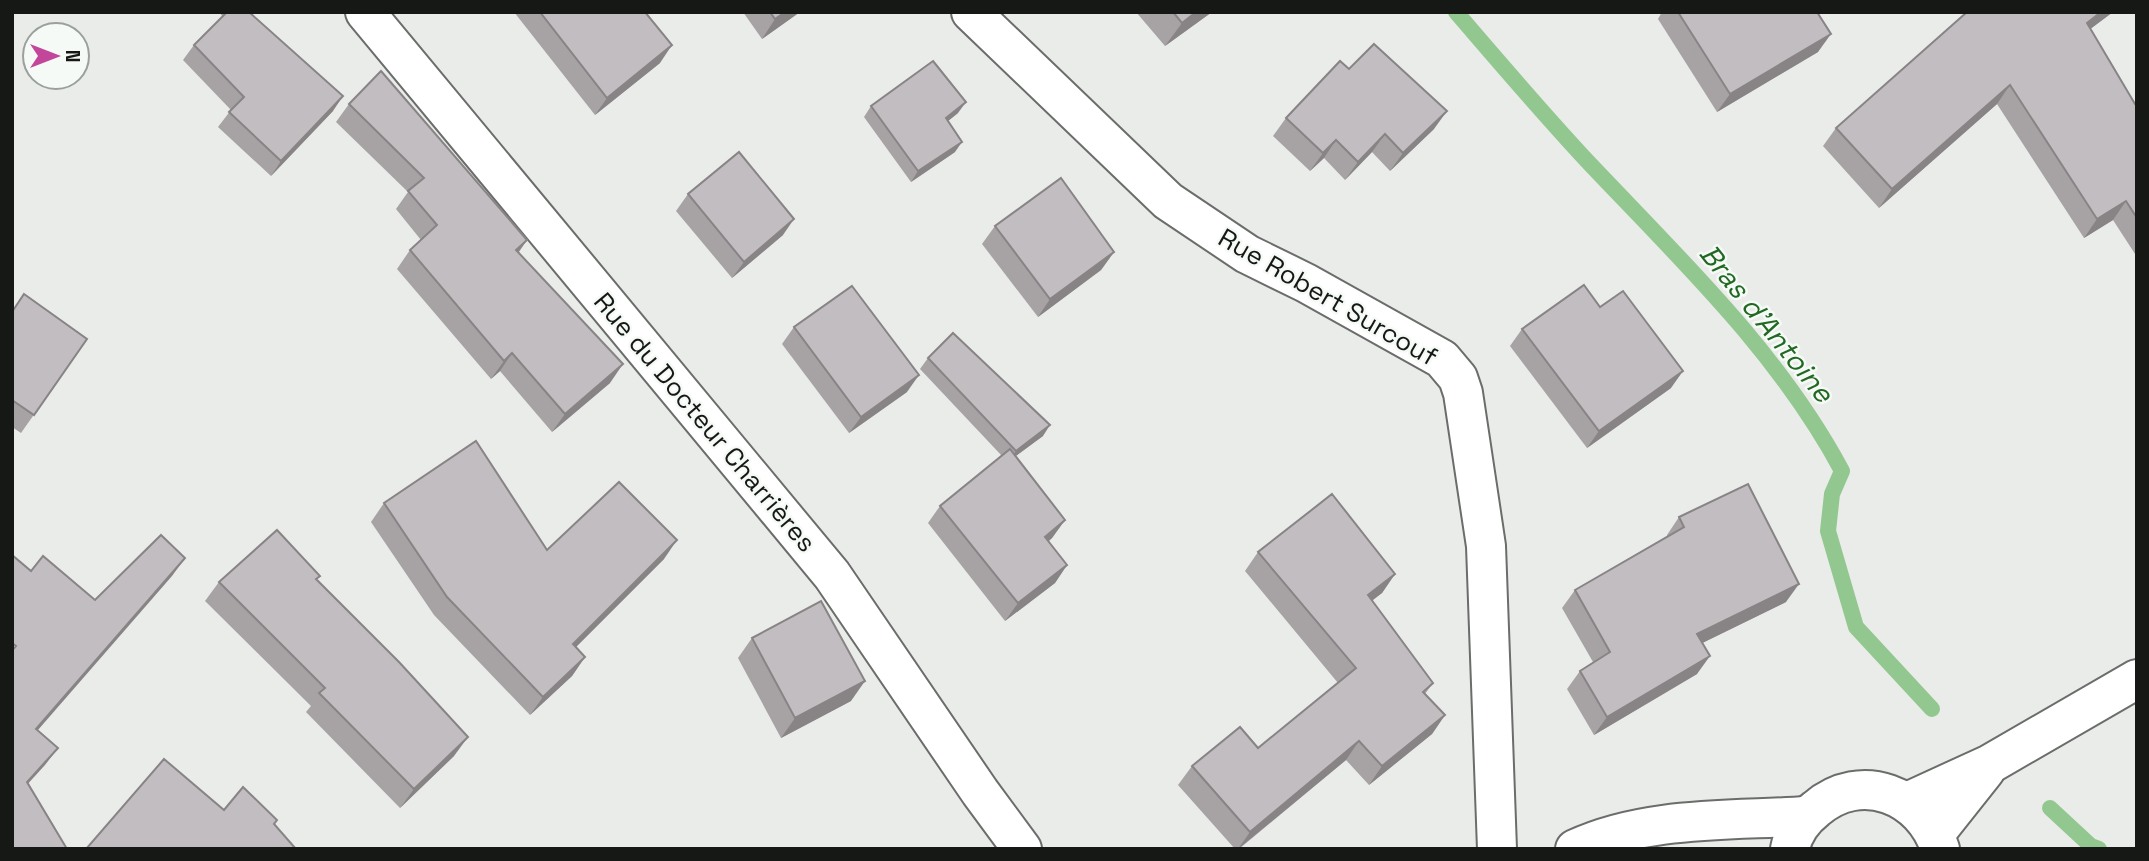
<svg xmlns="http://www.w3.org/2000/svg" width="2149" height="861" font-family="'Space Grotesk',sans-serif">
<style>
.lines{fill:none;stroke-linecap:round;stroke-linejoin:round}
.stream{stroke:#93c790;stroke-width:16}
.minor-casing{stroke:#6a6d6a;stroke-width:42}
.tertiary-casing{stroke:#6a6d6a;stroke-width:42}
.minor{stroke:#fff;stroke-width:38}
.tertiary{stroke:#fff;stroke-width:38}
.wall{fill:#a7a3a5}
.shaded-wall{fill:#888486}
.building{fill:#c2bdc0;stroke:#888486;stroke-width:2}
.labels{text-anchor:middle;stroke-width:5;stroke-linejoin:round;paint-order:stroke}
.street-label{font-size:26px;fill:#161816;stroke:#f6faf6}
.water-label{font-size:28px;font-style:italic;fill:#216822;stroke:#f6faf6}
</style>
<rect width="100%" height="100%" fill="#e9ece8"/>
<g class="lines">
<g class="stream">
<path d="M1456,12C1500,63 1544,115 1590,164C1681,260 1779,353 1842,471L1832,494L1828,531L1856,627L1932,709"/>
<polyline points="2050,808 2091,846 2099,849"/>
</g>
<g class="minor-casing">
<g id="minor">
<polyline points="971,12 1168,201 1247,254 1306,283 1442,359 1458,378 1463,393 1486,546 1497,849"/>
<polyline points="1907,802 1990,764 2137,679"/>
<polyline points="1935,834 1985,771"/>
</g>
</g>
<g class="tertiary-casing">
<g id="tertiary">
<polyline points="365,12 832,575 980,792 1022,849"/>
<path d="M1575,849C1646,816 1730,821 1807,816"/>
<path d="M1790,849C1793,833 1803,819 1816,809C1861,770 1923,795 1940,849"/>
</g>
</g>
<use href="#minor" class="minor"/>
<use href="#tertiary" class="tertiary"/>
</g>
<g class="wall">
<polygon points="219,12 253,12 251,14 333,111 271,176 218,127 231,110 183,60 194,45 223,17"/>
<polygon points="514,12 645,12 660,63 595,115"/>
<polygon points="743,12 800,12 762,39"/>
<polygon points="1136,12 1212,12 1165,46"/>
<polygon points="1662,12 1817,12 1818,52 1717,112 1658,19"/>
<polygon points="1967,12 2113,12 2090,29 2135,104 2137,103 2137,257 2113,220 2084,238 1997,104 1879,208 1823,146 1836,128"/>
<polygon points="1349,69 1434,129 1390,171 1372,152 1345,180 1324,158 1310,171 1273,136 1286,118"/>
<polygon points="349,104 527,240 519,252 610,383 552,432 500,371 491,379 397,269 410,250 421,240 396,209 408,192 336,122"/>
<polygon points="871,106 958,113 948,121 955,152 911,182 864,117"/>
<polygon points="688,194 783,235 732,278 676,211"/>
<polygon points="995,226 1114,252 1101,270 1038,317 982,244"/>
<polygon points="1600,307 1671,388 1587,448 1510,346 1522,329"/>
<polygon points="12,311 87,339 21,433 12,427"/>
<polygon points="794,327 907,392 849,433 782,344"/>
<polygon points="928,358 1043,436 1015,456 1065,520 1052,538 1049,541 1067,565 1055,583 1005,621 928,523 940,506 1002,456 920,369"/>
<polygon points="384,503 547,550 664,559 576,647 585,657 572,676 530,715 434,615 371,522"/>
<polygon points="1679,517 1786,602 1702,643 1697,674 1594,735 1567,689 1580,671 1593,662 1562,608 1575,590 1667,536 1667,535"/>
<polygon points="1258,552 1395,574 1382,593 1372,600 1433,683 1425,694 1445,715 1432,734 1369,785 1346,760 1239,849 1235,849 1178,785 1192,766 1258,748 1338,683 1245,571"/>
<polygon points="317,580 454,756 400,808 306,712 311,706 205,601 219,582"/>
<polygon points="752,638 851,701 781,738 738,658"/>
</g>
<g class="shaded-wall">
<polygon points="785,12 800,12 762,39 775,19"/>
<polygon points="1196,12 1212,12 1165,46 1182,23"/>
<polygon points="2101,12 2113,12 2073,42 2087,23"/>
<polygon points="1831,34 1818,52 1717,112 1730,94"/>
<polygon points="672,45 660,63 595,115 607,98"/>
<polygon points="2010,85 1997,104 1879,208 1892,189"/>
<polygon points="343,96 333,111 271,176 281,161"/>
<polygon points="966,102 958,113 938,129 946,118"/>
<polygon points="1447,111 1434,129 1390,171 1403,153"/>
<polygon points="1385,134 1372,152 1345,180 1358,162"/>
<polygon points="1336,140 1324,158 1310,171 1323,153"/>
<polygon points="962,142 955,152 911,182 918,171"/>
<polygon points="2126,201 2113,220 2084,238 2097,219"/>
<polygon points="794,219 783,235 732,278 744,262"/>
<polygon points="527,240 514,258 516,250"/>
<polygon points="1114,252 1101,270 1038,317 1050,299"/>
<polygon points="512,353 500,371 491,379 504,361"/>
<polygon points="623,364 610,383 552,432 565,414"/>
<polygon points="1683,371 1671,388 1587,448 1599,431"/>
<polygon points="919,375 907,392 849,433 861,417"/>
<polygon points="1050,425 1043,436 1008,462 1016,451"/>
<polygon points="1065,520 1052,538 1033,554 1045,537"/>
<polygon points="677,540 664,559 560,663 573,644"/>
<polygon points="185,558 172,576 24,746 36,729"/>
<polygon points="1067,565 1055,583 1005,621 1018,603"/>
<polygon points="1395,574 1382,593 1355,614 1368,595"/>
<polygon points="1799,584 1786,602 1684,652 1697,634"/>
<polygon points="1710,656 1697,674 1594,735 1607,717"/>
<polygon points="585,657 572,676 530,715 543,697"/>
<polygon points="865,681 851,701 781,738 795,718"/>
<polygon points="1445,715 1432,734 1369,785 1382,766"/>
<polygon points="468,737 454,756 400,808 414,789"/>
<polygon points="1359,741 1346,760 1238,849 1250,832"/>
<polygon points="58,748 45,765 14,799 27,782"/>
</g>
<g class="building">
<polygon points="227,12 249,12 343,96 281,161 229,112 244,97 194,45"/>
<polygon points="540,12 645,12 672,45 607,98"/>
<polygon points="770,12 785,12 775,19"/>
<polygon points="1173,12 1196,12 1182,23"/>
<polygon points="1678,12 1817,12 1831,34 1730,94"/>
<polygon points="1967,12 2101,12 2087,23 2135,104 2137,103 2137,218 2126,201 2097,219 2010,85 1892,189 1836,128"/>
<polygon points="1374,44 1447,111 1403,153 1385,134 1358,162 1336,140 1323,153 1286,118 1340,61 1349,69"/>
<polygon points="933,61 966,102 946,118 962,142 918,171 871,106"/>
<polygon points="381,71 527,240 516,250 623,364 565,414 512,353 504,361 410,250 437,225 408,191 424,178 349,104"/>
<polygon points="739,152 794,219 744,262 688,194"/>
<polygon points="1061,178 1114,252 1050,299 995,226"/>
<polygon points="1584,285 1600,307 1623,291 1683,371 1599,431 1522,329"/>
<polygon points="852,286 919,375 861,417 794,327"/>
<polygon points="24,294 87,339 34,415 12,400 12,312"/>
<polygon points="953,333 1050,425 1016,451 928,358"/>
<polygon points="476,441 547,550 619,482 677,540 573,644 585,657 543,697 447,597 384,503"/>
<polygon points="1010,449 1065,520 1045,537 1067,565 1018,603 940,506"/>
<polygon points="1748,484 1799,584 1697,634 1710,656 1607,717 1580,671 1610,652 1575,590 1684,527 1679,517"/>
<polygon points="1332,494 1395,574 1368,595 1433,683 1423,692 1445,715 1382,766 1359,741 1250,832 1192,766 1240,727 1258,748 1356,668 1258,552"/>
<polygon points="277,530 320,576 316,579 399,662 468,737 414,789 319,693 325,688 219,582"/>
<polygon points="161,535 185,558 36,729 58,748 27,782 67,849 14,849 12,846 12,651 16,646 12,643 12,555 31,571 43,556 95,600"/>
<polygon points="821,601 865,681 795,718 752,638"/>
<polygon points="164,759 224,810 243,787 277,820 274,824 296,849 86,849"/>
</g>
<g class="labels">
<g class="street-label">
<text transform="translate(1328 297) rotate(30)" y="9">Rue Robert Surcouf</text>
<text transform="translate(705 422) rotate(50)" y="9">Rue du Docteur Charrières</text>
</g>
<g class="water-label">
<text transform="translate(1767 323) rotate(51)" y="10">Bras d'Antoine</text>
</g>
</g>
<rect width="2149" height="861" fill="none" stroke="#161816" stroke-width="28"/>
<g transform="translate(56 56) rotate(90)"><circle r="33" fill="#f6faf6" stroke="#9ca09c" stroke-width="2"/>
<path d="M0-5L12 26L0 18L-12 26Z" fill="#c2479a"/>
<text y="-10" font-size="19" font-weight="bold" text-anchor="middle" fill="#161816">N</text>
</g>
</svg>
